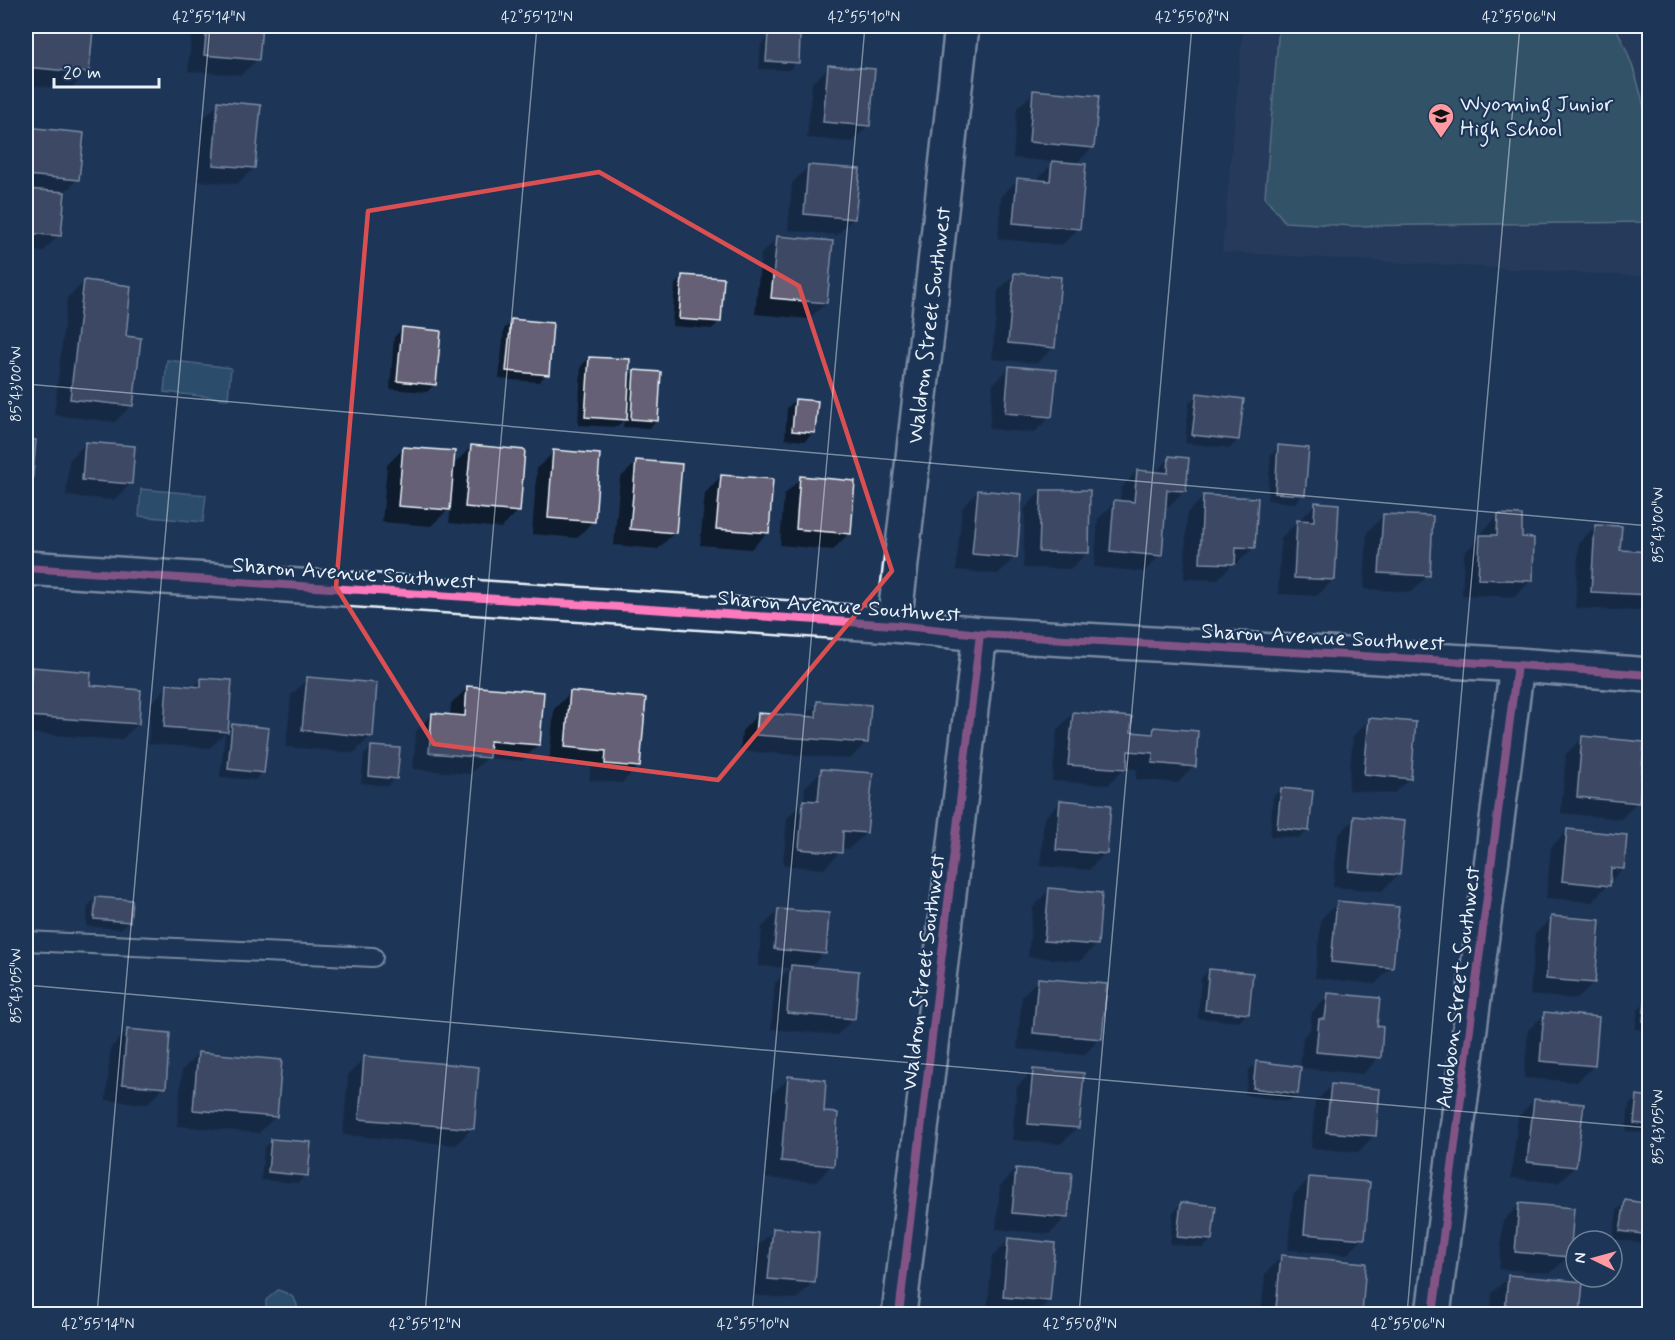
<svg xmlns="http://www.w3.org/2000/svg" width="1675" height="1340" font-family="Mynerve,sans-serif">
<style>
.built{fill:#334260}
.green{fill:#4d767b;stroke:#9ab4ba;stroke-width:1.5}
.water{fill:#3d6983;stroke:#819fb2;stroke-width:1.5}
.shadow{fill:#0007}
.building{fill:#656074;stroke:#e8f1f8;stroke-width:1.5}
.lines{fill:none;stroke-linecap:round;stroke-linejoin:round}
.service-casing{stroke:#e8f1f8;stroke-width:22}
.minor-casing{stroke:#e8f1f8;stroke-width:38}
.service{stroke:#1d3557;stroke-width:18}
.minor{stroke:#1d3557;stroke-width:33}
.cycleway-casing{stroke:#1d3557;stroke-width:11}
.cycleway{stroke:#fd7abc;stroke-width:8}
.marked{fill:none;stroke:#da5052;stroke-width:4.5;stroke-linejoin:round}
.ticks{fill:none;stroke:#e8f1f8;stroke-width:1.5;stroke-opacity:0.45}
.labels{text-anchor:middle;stroke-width:4.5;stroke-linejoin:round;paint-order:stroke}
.poi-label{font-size:22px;fill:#e8f1f8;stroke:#1d3557;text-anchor:start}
.street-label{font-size:22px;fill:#e8f1f8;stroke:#1d3557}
.neatline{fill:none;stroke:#e8f1f8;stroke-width:2}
.ticks-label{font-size:15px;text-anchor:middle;fill:#e8f1f8}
</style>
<rect width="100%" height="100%" fill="#1d3557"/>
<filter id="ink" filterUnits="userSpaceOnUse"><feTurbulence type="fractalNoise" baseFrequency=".0167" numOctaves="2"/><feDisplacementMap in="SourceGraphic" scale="12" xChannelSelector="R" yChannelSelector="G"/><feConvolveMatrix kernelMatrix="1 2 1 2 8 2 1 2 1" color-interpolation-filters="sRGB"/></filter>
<g filter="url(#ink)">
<polygon class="built" points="1243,26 1649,26 1649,277 1222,252"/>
<path class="green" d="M1279,26H1615C1632,57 1646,105 1650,142C1652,168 1649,196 1648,222L1353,226L1285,222L1265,197Z"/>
<g class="water">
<polygon points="167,360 231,368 228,399 164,392"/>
<polygon points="141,489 206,495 203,522 139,516"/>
<path d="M278,1290C292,1294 298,1299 298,1314H266V1300Z"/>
</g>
<g class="shadow">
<polygon points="26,26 91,30 87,72 71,89 26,85"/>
<polygon points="195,26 261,26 258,59 241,75 188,71 192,29"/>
<polygon points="779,26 822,26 814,33 779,30"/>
<polygon points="769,36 797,62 789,70 759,69 761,44"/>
<polygon points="829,67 869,125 852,142 807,138 812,83"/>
<polygon points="1034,92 1093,147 1075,165 1079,228 1062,245 998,239 1001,196 1018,180 1036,181 1054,162 1013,158 1017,108"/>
<polygon points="219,103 254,168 237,184 197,181 202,120"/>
<polygon points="26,129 82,134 78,179 63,194 59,235 43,252 26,250"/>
<polygon points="809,166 854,218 837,235 788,230 792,183"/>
<polygon points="778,237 826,303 809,319 755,314 761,254"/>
<polygon points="1014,275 1054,347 1037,363 992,359 998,291"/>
<polygon points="683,276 720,321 712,329 672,326 675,284"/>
<polygon points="84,282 124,338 132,405 115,422 54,415 67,298"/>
<polygon points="512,321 547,374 539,382 499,379 504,329"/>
<polygon points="402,329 435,384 427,392 390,389 394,337"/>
<polygon points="589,358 627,379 634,372 657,420 649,428 623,427 624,420 617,427 578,425 581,366"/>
<polygon points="1010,367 1051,416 1034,433 989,429 993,384"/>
<polygon points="1197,395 1238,440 1230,448 1185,443 1189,403"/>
<polygon points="795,400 813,433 805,441 785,439 787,408"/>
<polygon points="26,440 34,441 30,497 26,501"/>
<polygon points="86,443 130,484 114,500 66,496 69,460"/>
<polygon points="471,447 518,511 501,528 449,523 451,507 431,526 382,522 387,465 404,448 452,466"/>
<polygon points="1279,447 1303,495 1295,503 1267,500 1271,455"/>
<polygon points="554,452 593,521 577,538 532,534 537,468"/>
<polygon points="1170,458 1184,491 1168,507 1164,507 1160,555 1144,572 1094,567 1098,519 1115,502 1120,502 1121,488 1137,471 1155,473"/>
<polygon points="637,462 675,532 658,549 614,545 620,478"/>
<polygon points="721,476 767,533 751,549 700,545 705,493"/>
<polygon points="801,478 849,533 833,550 780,545 784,495"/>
<polygon points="978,491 1015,557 998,574 956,570 962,508"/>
<polygon points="1041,491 1087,552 1071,569 1023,568 1025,508"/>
<polygon points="1204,497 1253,548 1237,564 1233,564 1217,580 1184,579 1187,513"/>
<polygon points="1316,504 1333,580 1317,596 1278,594 1281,538"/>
<polygon points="1384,515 1428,575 1412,592 1364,589 1367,532"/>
<polygon points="1498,516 1531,580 1515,597 1462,595 1464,553 1482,536 1482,532"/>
<polygon points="1595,526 1619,552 1650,554 1650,599 1637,611 1575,608 1579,543"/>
<polygon points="33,669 88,687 138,724 121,740 26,733 26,676"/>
<polygon points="202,679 226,732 233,725 263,772 255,780 220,777 225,733 210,748 148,744 151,703 168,686 193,688"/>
<polygon points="308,679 371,736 354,753 286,747 291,695"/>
<polygon points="468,687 538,745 522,761 487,758 470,774 413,769 416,731 433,714 450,716 451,704"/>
<polygon points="570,693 639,766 622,783 589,780 591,767 549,764 554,709"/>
<polygon points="818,703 867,742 850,759 740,751 742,731 758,714 803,717"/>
<polygon points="1073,713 1129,734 1148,735 1154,729 1194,766 1178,783 1136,779 1137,769 1125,768 1108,785 1052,781 1057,730"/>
<polygon points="1369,720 1410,778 1393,794 1348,790 1353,736"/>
<polygon points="1583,738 1637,802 1621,819 1561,813 1566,754"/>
<polygon points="372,747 396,778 388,786 361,783 364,755"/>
<polygon points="822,770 866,833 849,849 840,848 840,852 824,869 783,865 787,818 804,801 805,787"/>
<polygon points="1281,789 1308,830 1300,838 1270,836 1273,797"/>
<polygon points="1061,802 1105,853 1089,870 1040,866 1044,818"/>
<polygon points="1355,818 1399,874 1382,891 1333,887 1338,835"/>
<polygon points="1567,831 1623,868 1592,902 1546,898 1551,847"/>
<polygon points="1049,890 1096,945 1080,961 1028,957 1033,907"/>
<polygon points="96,898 129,921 121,929 86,926 88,906"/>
<polygon points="1337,903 1392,967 1375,984 1315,978 1321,919"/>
<polygon points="778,911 824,953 810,968 853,1019 837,1035 771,1029 775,983 790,968 758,966 762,927"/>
<polygon points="1552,918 1593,983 1577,999 1530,995 1535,934"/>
<polygon points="1650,935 1650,957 1648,956"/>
<polygon points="1209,970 1247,1014 1239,1022 1198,1018 1201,978"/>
<polygon points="1039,979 1100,1038 1084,1055 1017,1049 1022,996"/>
<polygon points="1329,995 1379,1057 1363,1074 1300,1068 1303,1037 1310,1030 1312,1012"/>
<polygon points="1646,1002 1650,1003 1650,1031 1635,1029 1638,1010"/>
<polygon points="1545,1014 1594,1066 1577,1082 1524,1078 1528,1030"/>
<polygon points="128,1030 164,1087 147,1104 106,1100 111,1047"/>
<polygon points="198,1054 275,1117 259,1133 177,1126 182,1070"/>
<polygon points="365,1058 472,1128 456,1145 343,1135 348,1075"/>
<polygon points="1257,1062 1297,1093 1289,1101 1245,1095 1249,1070"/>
<polygon points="1034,1070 1078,1127 1061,1144 1012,1140 1017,1087"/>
<polygon points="789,1078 822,1113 832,1165 816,1182 765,1178 772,1094"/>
<polygon points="1331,1086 1375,1135 1358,1152 1311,1148 1315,1102"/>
<polygon points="1637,1097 1650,1098 1650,1133 1626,1131 1629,1105"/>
<polygon points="1534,1100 1575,1167 1558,1183 1511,1178 1518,1117"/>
<polygon points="272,1140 306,1175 298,1183 261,1180 264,1148"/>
<polygon points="1016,1170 1066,1217 1050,1234 996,1229 1000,1186"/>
<polygon points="1310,1178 1363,1238 1347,1255 1288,1250 1293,1195"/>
<polygon points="1625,1202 1650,1205 1650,1244 1613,1239 1617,1210"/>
<polygon points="1181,1204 1211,1240 1203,1248 1170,1244 1173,1212"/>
<polygon points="1519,1205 1568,1257 1551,1273 1499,1269 1503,1221"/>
<polygon points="774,1230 813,1282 797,1299 753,1295 757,1246"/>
<polygon points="1009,1240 1048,1301 1035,1314 987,1313 992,1257"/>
<polygon points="1281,1257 1365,1264 1360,1314 1261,1314 1265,1274"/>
<polygon points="1509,1277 1582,1283 1579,1314 1491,1314 1492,1293"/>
</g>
<g class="building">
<polygon points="26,26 53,26 93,29 89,73 26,67"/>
<polygon points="207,26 262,26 259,60 204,55"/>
<polygon points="768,34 800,36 799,63 766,61"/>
<polygon points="828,65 875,69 870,126 823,122"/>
<polygon points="1033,90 1099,96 1094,148 1029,142"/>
<polygon points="218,101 261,105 255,168 213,165"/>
<polygon points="26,127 84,133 79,180 26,175"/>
<polygon points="1052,161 1086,164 1080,229 1013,223 1017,178 1050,181"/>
<polygon points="808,165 860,169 855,219 804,214"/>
<polygon points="26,189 65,192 61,236 26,233"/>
<polygon points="777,236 833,241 827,303 771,298"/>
<polygon points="1014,273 1061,277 1055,348 1008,343"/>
<polygon points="682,275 724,278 721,322 679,319"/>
<polygon points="84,280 131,286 126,336 141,338 133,406 70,399"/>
<polygon points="511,319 553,323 549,375 506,371"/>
<polygon points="402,327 441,331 436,385 397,381"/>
<polygon points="589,357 630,359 627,420 585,417"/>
<polygon points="1009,366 1057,370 1052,417 1005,413"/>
<polygon points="634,370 661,372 658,421 631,419"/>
<polygon points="1197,393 1244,399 1239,440 1192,435"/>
<polygon points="795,399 818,401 815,433 792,431"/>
<polygon points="26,439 36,440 31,497 26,497"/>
<polygon points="85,442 135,446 132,484 82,480"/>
<polygon points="471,445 525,450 520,512 465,507"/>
<polygon points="1278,445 1309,448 1305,495 1275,493"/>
<polygon points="403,447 455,451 450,510 398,506"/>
<polygon points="553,450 600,454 595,522 548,518"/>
<polygon points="1169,456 1189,458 1186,491 1167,490 1162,556 1110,551 1114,500 1134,502 1137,470 1168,473"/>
<polygon points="636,460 682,464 676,533 630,529"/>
<polygon points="721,475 773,479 769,533 716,529"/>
<polygon points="800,476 855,481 851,534 796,529"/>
<polygon points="978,490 1022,494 1017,558 972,554"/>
<polygon points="1041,490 1090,490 1089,553 1039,552"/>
<polygon points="1203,495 1258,498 1255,548 1236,547 1235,564 1200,563"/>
<polygon points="1315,502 1339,504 1335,580 1294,578 1297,520 1314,521"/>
<polygon points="1383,514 1433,516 1430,576 1379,573"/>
<polygon points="1498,514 1522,515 1522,537 1534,538 1533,581 1478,579 1480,535 1497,535"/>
<polygon points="1595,525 1622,526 1620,550 1650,552 1650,595 1591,592"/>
<polygon points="32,667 91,672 90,685 141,690 139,724 28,716"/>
<polygon points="307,677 377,683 373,737 302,730"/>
<polygon points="201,678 232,680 228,732 164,727 167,684 201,687"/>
<polygon points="467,686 544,692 540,745 490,741 489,758 429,753 432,713 465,716"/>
<polygon points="570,691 646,698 640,767 605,764 606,751 565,747"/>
<polygon points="817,701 871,705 868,743 756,735 758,713 816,717"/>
<polygon points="1073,712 1132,717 1131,732 1153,734 1154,727 1198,731 1196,767 1152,763 1153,753 1128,751 1127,769 1068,765"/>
<polygon points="1369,718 1416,722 1411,779 1364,774"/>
<polygon points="232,724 269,728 264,773 228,769"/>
<polygon points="1582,736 1644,742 1639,803 1577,797"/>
<polygon points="371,746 400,748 397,779 369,776"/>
<polygon points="821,769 873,773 867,833 843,831 842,853 799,849 803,800 818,801"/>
<polygon points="1281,788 1313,791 1309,831 1277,828"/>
<polygon points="1060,800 1111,805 1107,854 1056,850"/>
<polygon points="1354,816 1405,821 1400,875 1349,871"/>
<polygon points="1567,829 1627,835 1624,869 1611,868 1610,886 1562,881"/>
<polygon points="1049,888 1102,893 1098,945 1044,941"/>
<polygon points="96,897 132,900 130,922 94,919"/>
<polygon points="1337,901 1399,907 1393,968 1331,962"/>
<polygon points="778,909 829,913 826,954 774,949"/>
<polygon points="1551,916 1600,920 1595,983 1546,979"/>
<polygon points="791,965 859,971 855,1019 787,1013"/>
<polygon points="1209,969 1253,973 1249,1014 1205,1010"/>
<polygon points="1038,978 1107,984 1102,1039 1033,1033"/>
<polygon points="1328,993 1380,998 1377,1026 1383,1027 1381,1058 1316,1052 1319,1019 1325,1019"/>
<polygon points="1645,1001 1650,1001 1650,1022 1643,1021"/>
<polygon points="1544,1012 1599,1017 1595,1066 1540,1061"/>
<polygon points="127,1029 170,1033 166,1088 122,1084"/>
<polygon points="198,1052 282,1060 277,1117 193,1110"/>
<polygon points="364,1056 479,1067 474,1129 359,1119"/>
<polygon points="1256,1061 1301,1067 1298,1094 1253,1088"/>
<polygon points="1033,1069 1084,1073 1079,1128 1028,1124"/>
<polygon points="788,1076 826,1080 824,1112 838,1113 834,1166 781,1161"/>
<polygon points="1331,1084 1380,1089 1376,1136 1326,1132"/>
<polygon points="1637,1095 1650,1097 1650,1125 1634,1123"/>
<polygon points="1534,1099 1584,1104 1576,1167 1527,1162"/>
<polygon points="271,1139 311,1142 308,1176 268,1172"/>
<polygon points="1016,1168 1072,1173 1068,1218 1012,1213"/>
<polygon points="1309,1177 1370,1182 1365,1239 1304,1234"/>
<polygon points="1625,1200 1650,1204 1650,1235 1620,1231"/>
<polygon points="1181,1202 1216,1206 1212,1240 1177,1237"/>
<polygon points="1519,1203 1574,1208 1570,1257 1515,1252"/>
<polygon points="773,1228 819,1232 815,1283 768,1279"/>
<polygon points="1008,1238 1055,1243 1050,1301 1003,1297"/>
<polygon points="1281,1255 1366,1263 1362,1314 1276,1308"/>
<polygon points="1508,1275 1583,1282 1580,1314 1505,1314"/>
</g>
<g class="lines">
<g class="service-casing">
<polyline id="service" points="26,941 373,957"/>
</g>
<g class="minor-casing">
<g id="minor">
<polyline points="26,568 894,625 980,634 1517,665 1650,675"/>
<polyline points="894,625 962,26"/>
<polyline points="899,1314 980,634"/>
<polyline points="1433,1314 1517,665"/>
</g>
</g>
<use href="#service" class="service"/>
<use href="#minor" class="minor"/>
<g class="cycleway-casing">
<g id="cycleway">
<polyline points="26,568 894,625 980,634 1517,665 1650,675"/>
<polyline points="899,1314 980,634"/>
<polyline points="1433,1314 1517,665"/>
</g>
</g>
<use href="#cycleway" class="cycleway"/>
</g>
</g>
<path d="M0 0H1675V1340H0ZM599,172L799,286L892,571L718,780L434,744L336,587L368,211Z" fill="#1d3557" fill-opacity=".55" fill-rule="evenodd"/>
<path class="marked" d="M599,172L799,286L892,571L718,780L434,744L336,587L368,211Z"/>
<path class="ticks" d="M26,384L1650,526M26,985L1650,1128M97,1314L210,26M425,1314L537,26M752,1314L865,26M1079,1314L1192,26M1407,1314L1520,26"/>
<defs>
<g id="school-pin" transform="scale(1.35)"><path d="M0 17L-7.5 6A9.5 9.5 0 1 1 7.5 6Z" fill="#ff9aa2" stroke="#1d3557"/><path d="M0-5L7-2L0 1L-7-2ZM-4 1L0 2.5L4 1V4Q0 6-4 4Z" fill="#111"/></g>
</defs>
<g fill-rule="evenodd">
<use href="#school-pin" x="1441" y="116"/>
</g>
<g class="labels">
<g class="poi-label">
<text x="1460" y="111">Wyoming Junior<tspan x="1460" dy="25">High School</tspan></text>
</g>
<g class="street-label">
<text transform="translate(928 325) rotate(-83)" y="8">Waldron Street Southwest</text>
<text transform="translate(354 572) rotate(4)" y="8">Sharon Avenue Southwest</text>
<text transform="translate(839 605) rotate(4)" y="8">Sharon Avenue Southwest</text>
<text transform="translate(1323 636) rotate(3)" y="8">Sharon Avenue Southwest</text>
<text transform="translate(922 972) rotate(-83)" y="8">Waldron Street Southwest</text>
<text transform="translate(1457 987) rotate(-83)" y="8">Audobon Street Southwest</text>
</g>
</g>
<rect width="1675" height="1340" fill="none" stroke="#1d3557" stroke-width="66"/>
<g transform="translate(1594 1259) rotate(275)"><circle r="28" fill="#1d3557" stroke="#6e8097" stroke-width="1.5"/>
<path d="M0-4.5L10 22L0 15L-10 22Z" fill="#ff9aa2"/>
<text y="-9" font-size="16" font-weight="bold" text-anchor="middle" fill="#e8f1f8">N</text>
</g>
<path d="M54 78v9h105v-9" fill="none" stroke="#e8f1f8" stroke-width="3"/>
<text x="63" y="78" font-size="18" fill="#e8f1f8" stroke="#1d3557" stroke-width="4.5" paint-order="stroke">20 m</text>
<rect x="33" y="33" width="1609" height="1274" class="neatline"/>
<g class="ticks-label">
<text x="209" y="22">42°55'14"N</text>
<text x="537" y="22">42°55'12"N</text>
<text x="864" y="22">42°55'10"N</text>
<text x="1192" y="22">42°55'08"N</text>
<text x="1519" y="22">42°55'06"N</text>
<text transform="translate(16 384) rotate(-90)" y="5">85°43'00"W</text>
<text transform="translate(1658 525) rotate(-90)" y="5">85°43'00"W</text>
<text transform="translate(16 986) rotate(-90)" y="5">85°43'05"W</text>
<text transform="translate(1658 1127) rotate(-90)" y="5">85°43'05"W</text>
<text x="98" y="1329">42°55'14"N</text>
<text x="425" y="1329">42°55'12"N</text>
<text x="753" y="1329">42°55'10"N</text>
<text x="1080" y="1329">42°55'08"N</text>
<text x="1408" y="1329">42°55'06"N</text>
</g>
</svg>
